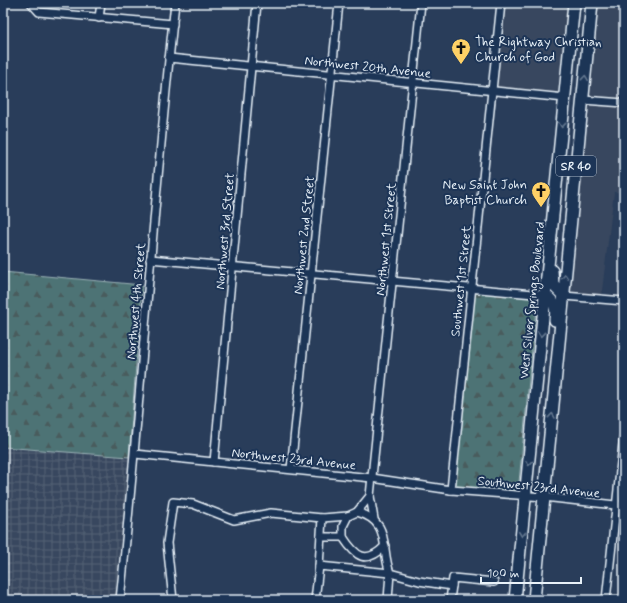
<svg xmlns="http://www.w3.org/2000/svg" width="627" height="603" font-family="Mynerve,sans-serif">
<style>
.built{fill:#38475e}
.industrial{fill:url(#industrial-grid)}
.forest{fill:url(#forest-firs);stroke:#9bb2b6}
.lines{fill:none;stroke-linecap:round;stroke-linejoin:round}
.minor-casing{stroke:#e8f1f8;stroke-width:10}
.primary-casing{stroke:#e8f1f8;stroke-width:14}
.minor{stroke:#1d3557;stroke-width:7}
.primary{stroke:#1d3557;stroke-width:11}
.oneway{stroke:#64778f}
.labels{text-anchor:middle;stroke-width:4;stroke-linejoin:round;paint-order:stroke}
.shield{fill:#1d3557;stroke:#abb9c8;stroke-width:1}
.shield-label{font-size:12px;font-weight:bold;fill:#e8f1f8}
.poi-label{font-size:13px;fill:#e8f1f8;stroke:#1d3557;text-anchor:start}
.street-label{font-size:13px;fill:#e8f1f8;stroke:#1d3557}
</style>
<defs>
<pattern id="industrial-grid" width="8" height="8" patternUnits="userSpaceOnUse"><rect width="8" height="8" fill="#38475e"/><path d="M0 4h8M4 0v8" fill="none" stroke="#556276"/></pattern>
<pattern id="forest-firs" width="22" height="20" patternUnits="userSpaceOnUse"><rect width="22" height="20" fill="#4e7375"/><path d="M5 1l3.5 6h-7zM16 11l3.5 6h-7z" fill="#4a5b5d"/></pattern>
</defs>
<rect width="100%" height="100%" fill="#293d5a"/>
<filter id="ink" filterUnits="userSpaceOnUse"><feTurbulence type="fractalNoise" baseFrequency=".025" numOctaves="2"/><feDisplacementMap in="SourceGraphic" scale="8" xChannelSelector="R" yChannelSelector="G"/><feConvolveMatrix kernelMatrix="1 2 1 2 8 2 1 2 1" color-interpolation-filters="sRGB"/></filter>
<g filter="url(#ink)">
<g class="built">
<polygon points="505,3 568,3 558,94 496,88"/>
<polygon points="597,3 624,3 624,100 587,97"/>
<polygon points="587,104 624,107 624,193 614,192 601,299 568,294"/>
</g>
<polygon class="industrial" points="3,447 129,457 125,509 116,600 3,600"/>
<g class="forest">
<polygon points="3,272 142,285 129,457 3,447"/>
<polygon points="475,292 537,298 518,492 455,488"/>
</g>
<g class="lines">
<g class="minor-casing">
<g id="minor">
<polyline points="31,3 39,12 173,24"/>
<polyline points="99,18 101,3"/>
<polyline points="169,58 565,98"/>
<polyline points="583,100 624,103"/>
<polyline points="150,259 545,295"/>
<polyline points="564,296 624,301"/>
<polyline points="135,454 372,478 451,490 544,497 624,506"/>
<polyline points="214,462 257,3"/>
<polyline points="291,469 339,3"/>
<polyline points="451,490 501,3"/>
<path d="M357,512C392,522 380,546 390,573L419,581L452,586"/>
<polyline points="374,519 370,496 421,3"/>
<path d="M321,537H343C356,557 366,565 385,546"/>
<polyline points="343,537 343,526 348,516"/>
<polyline points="319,566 322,518"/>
<path d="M120,600C141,401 153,202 175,3"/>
<polyline points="173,600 167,543 173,502 193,504 234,520 271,513 322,518 348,516 357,512 370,496"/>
<polyline points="315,600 319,566 390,573 388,600"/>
<polyline points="450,600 453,578 494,582"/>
<polyline points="606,600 624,434"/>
</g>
</g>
<g class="primary-casing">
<g id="primary">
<polyline points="552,271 553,285 564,296"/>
<path d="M545,295C555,302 557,308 555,320"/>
<polyline points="515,600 574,3"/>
<polyline points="534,600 592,3"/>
</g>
</g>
<use href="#minor" class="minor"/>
<use href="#primary" class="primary"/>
</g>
<defs><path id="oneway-chevron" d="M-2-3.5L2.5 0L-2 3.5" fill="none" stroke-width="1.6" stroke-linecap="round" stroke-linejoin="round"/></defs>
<g class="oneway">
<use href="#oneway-chevron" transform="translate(585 78) rotate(-84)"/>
<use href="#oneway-chevron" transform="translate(562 125) rotate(96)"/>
<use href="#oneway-chevron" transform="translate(565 277) rotate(-85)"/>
<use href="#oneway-chevron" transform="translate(541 334) rotate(96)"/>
<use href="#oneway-chevron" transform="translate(552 416) rotate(-84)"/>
<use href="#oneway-chevron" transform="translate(529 463) rotate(96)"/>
<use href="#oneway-chevron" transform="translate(522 534) rotate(96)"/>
</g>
</g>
<defs>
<g id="church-pin" transform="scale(1)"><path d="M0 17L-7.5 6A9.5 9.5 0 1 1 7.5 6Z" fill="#ffd166" stroke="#1d3557"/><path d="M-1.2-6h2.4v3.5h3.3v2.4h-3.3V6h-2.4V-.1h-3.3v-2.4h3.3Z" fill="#111"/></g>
</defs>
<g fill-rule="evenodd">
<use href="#church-pin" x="461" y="48"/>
<use href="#church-pin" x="541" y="191"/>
</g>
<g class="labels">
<rect class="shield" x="556" y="156" width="40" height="20" rx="3"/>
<g class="shield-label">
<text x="576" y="170">SR 40</text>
</g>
<g class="poi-label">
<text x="475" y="46">The Rightway Christian<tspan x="475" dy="15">Church of God</tspan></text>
<text x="527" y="189" text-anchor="end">New Saint John<tspan x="527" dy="15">Baptist Church</tspan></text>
</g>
<g class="street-label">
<text transform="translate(368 66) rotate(6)" y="5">Northwest 20th Avenue</text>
<text transform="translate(224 231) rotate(-85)" y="5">Northwest 3rd Street</text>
<text transform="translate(303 235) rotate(-84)" y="5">Northwest 2nd Street</text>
<text transform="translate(385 239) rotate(-84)" y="5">Northwest 1st Street</text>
<text transform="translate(460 281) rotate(-84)" y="5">Southwest 1st Street</text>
<text transform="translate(531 300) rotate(-84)" y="5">West Silver Springs Boulevard</text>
<text transform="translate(135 301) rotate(-85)" y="5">Northwest 4th Street</text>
<text transform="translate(294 458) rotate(6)" y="5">Northwest 23rd Avenue</text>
<text transform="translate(539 486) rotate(6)" y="5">Southwest 23rd Avenue</text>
</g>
</g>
<rect width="627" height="603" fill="none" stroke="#1d3557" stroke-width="16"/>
<rect x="8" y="8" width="611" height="587" fill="none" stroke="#e8f1f8" stroke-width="1.5" filter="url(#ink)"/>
<path d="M481 577v6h100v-6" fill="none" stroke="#e8f1f8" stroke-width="2"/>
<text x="487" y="577" font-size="12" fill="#e8f1f8" stroke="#1d3557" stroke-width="3" paint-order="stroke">100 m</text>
</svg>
